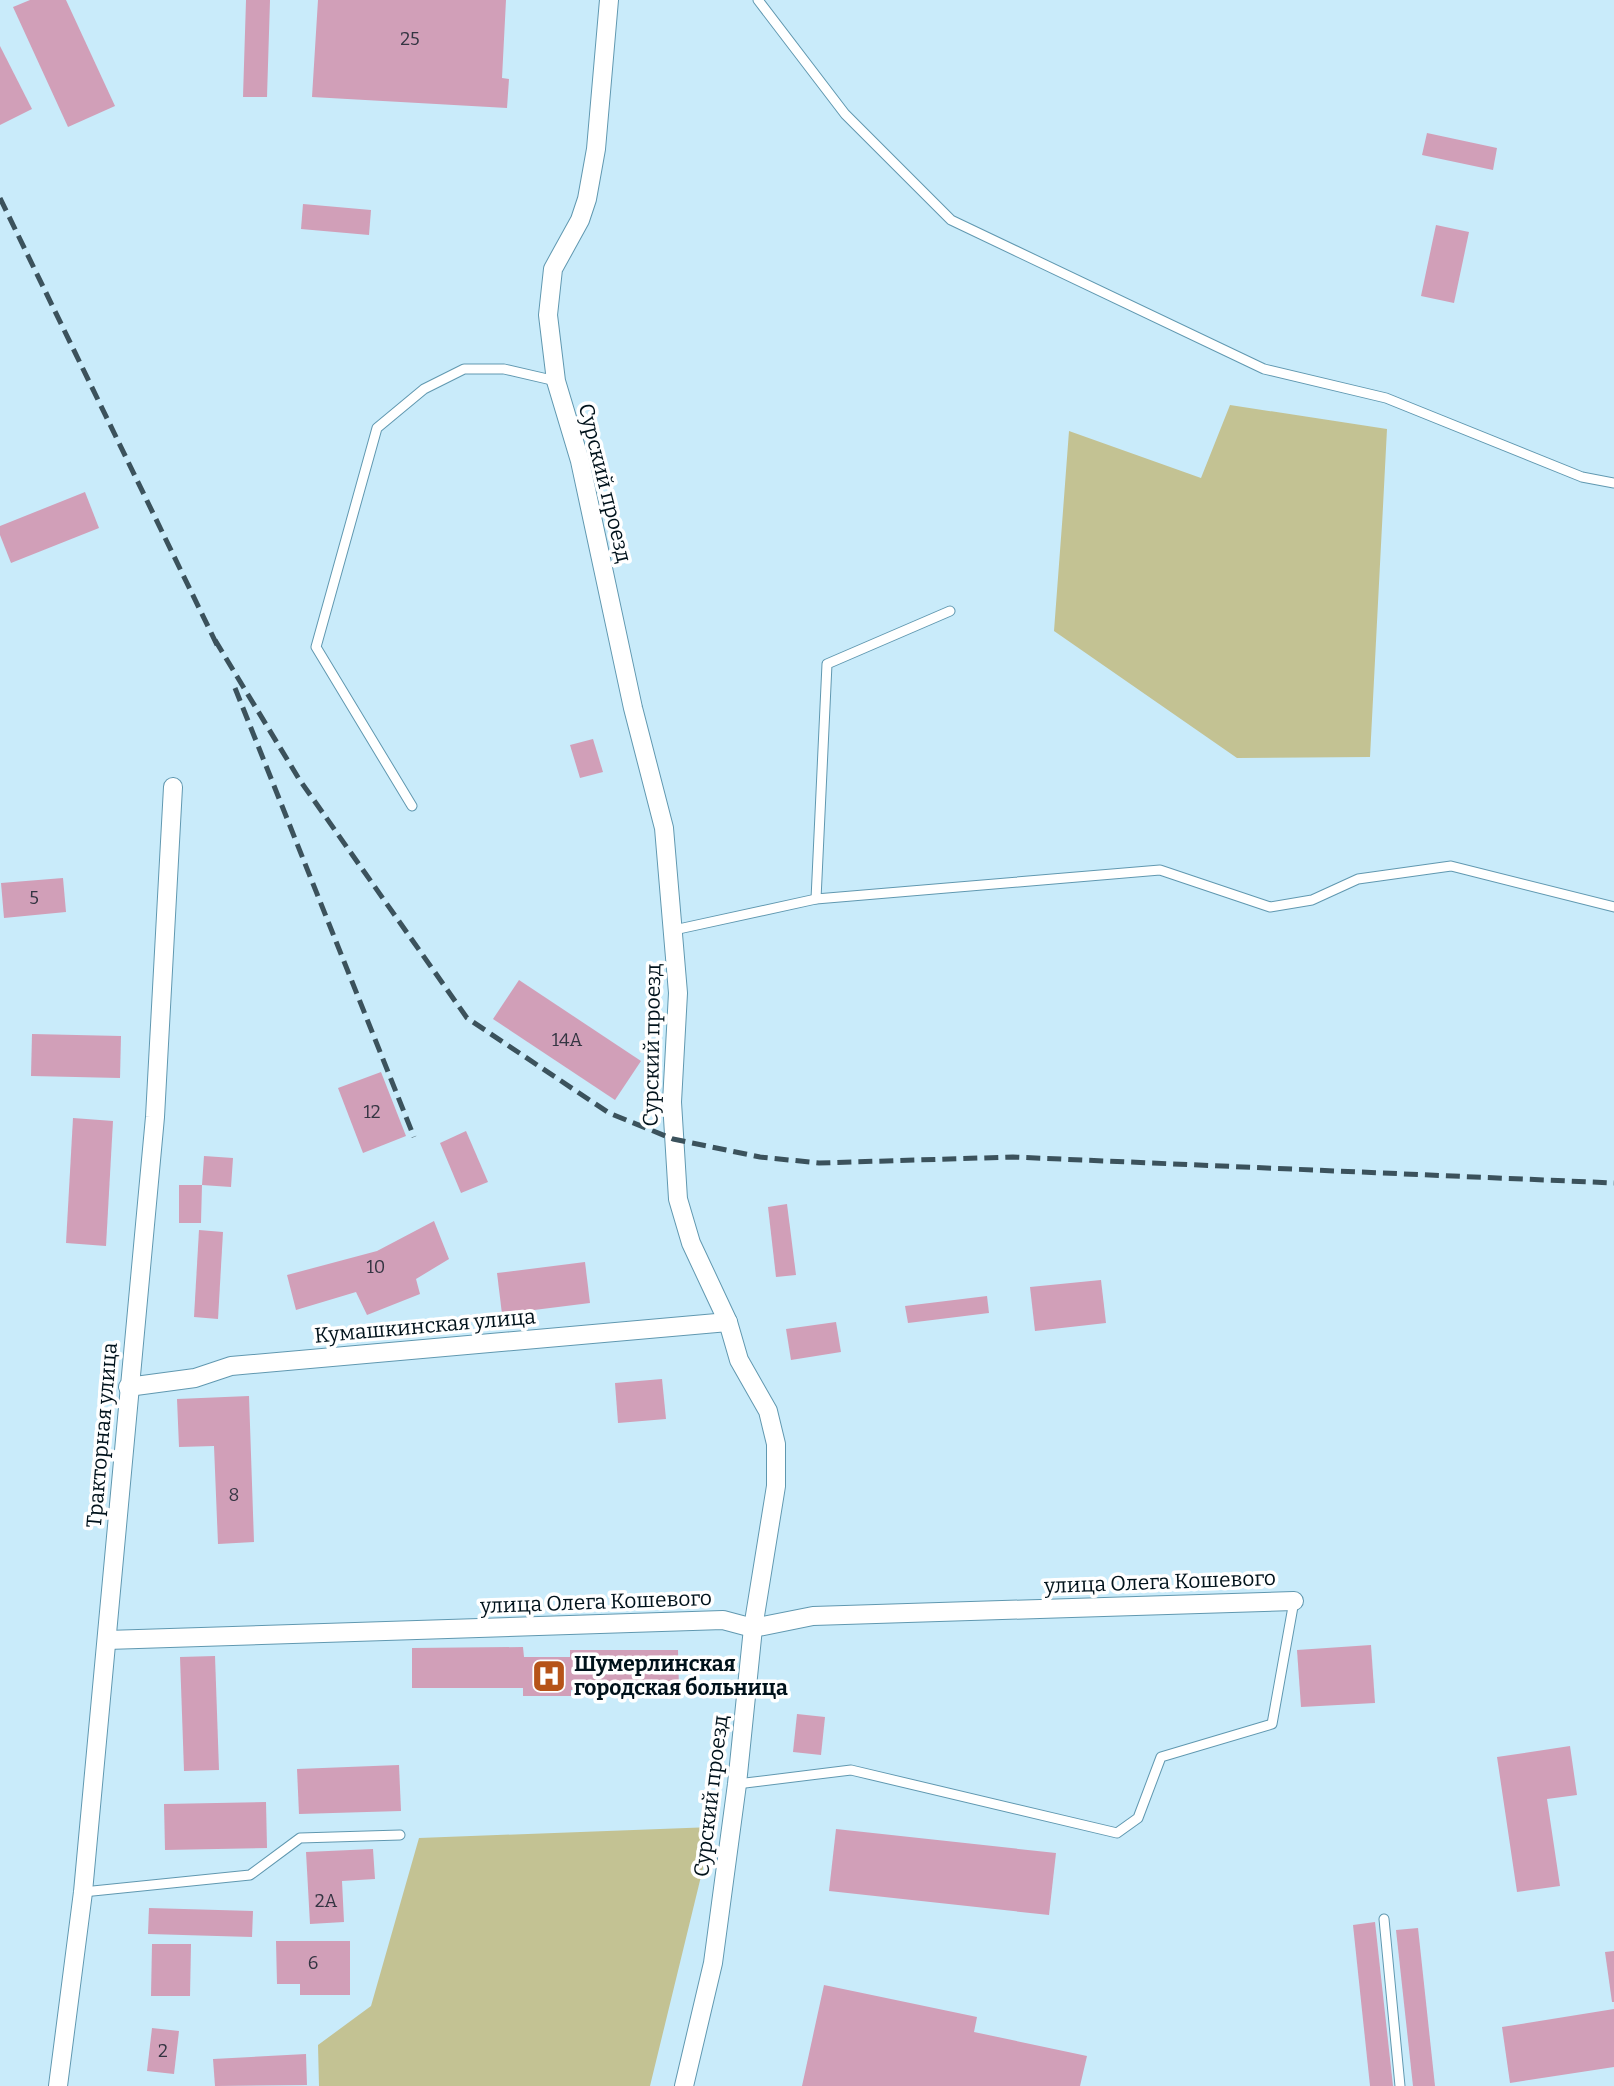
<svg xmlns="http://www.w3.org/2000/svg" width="1614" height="2086" font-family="Bitter,serif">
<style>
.green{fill:#c3c293}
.building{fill:#d19fb8}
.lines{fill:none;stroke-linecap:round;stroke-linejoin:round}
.service-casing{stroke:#6098b0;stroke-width:11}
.minor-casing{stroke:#6098b0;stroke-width:20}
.service{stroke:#fff;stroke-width:9}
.minor{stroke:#fff;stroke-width:18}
.rail{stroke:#3b525c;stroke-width:5;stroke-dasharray:14 7;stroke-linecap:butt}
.labels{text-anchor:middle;stroke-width:7;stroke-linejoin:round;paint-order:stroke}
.number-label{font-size:18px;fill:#343542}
.street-label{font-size:21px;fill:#00121b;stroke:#fff}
.poi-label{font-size:21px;font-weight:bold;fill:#00121b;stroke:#fff;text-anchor:start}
</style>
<rect width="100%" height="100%" fill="#c9ebfa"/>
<g class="green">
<polygon points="1230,405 1387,429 1370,757 1237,758 1054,631 1069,431 1201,478"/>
<polygon points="713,1827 650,2086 319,2086 318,2045 371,2006 419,1838"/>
</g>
<g class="building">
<polygon points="30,0 66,0 115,106 68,127 13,7"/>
<polygon points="246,0 270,0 267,97 243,97"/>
<polygon points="318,0 506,0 502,78 509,79 507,108 312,97"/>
<polygon points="0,46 32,109 0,125"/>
<polygon points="1427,133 1497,148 1493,170 1422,155"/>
<polygon points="303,204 371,210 369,235 301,229"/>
<polygon points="1436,225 1469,232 1454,303 1421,296"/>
<polygon points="85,492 99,528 11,563 0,535 0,526"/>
<polygon points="593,739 603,772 580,778 570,745"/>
<polygon points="63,878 66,912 4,918 1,883"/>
<polygon points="519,980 641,1061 615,1100 493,1019"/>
<polygon points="32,1034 121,1036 120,1078 31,1076"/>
<polygon points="381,1072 406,1136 363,1153 338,1088"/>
<polygon points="73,1118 113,1121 106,1246 66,1243"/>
<polygon points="466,1131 488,1182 461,1193 440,1143"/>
<polygon points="204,1156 233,1158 231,1187 202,1185 201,1223 179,1223 179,1185 202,1185"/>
<polygon points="787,1204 796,1275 776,1277 768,1207"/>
<polygon points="434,1221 449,1259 416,1279 420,1294 367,1315 356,1292 296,1310 287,1275 377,1251"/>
<polygon points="199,1230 223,1232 218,1319 194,1317"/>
<polygon points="585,1262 590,1303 502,1314 497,1273"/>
<polygon points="1101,1280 1106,1323 1035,1331 1030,1287"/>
<polygon points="987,1296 989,1313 908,1323 905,1306"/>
<polygon points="836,1322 841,1352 791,1360 786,1329"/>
<polygon points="662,1379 666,1419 618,1423 615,1383"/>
<polygon points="249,1396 254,1542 218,1544 214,1446 179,1447 177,1399"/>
<polygon points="1371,1645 1375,1703 1301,1707 1297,1650"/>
<polygon points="523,1647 524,1657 570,1657 570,1650 678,1650 679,1690 571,1690 571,1696 523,1696 523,1688 412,1688 412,1648"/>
<polygon points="215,1656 219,1770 184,1771 180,1657"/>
<polygon points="797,1714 825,1717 821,1755 793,1752"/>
<polygon points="1570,1746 1577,1795 1547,1799 1560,1886 1517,1892 1497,1757"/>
<polygon points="399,1765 401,1811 299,1814 297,1769"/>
<polygon points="266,1802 267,1848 165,1850 164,1804"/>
<polygon points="836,1829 1056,1853 1049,1915 829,1891"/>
<polygon points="373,1849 375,1879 342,1881 344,1922 310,1924 306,1852"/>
<polygon points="149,1908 253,1911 252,1937 148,1934"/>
<polygon points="1375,1922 1393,2086 1370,2086 1353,1925"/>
<polygon points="1418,1928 1435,2086 1413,2086 1396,1930"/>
<polygon points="276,1941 350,1941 350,1995 300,1995 300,1984 277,1984"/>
<polygon points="152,1944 191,1944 190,1996 151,1996"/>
<polygon points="1614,1951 1614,2002 1612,2002 1605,1952"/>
<polygon points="824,1985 977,2017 974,2032 1087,2056 1080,2086 802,2086"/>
<polygon points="1614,2009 1614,2067 1510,2083 1502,2027"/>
<polygon points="152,2028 179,2031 174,2074 147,2071"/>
<polygon points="306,2054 307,2085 215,2086 213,2059"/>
</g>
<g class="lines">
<g class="service-casing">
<g id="service">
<polyline points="758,0 845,114 951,220 1264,369 1386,398 1582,477 1614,483"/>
<polyline points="412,806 316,647 377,428 424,389 464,369 504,369 556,381"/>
<polyline points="816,899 827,664 950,611"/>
<polyline points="674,930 816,899 1160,870 1270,907 1312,900 1358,879 1451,866 1614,907"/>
<polyline points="737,1784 851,1770 1117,1833 1138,1818 1161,1757 1272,1724 1294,1601"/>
<polyline points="83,1892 250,1875 300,1838 400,1835"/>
<polyline points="1384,1919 1400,2086"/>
</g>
</g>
<g class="minor-casing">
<g id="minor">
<polyline points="609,0 596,149 587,199 580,220 553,269 548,315 556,381 580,461 633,708 664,828 678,993 672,1102 678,1199 691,1243 728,1322 739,1360 768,1411 776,1444 776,1486 753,1628 737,1784 713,1963 684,2086"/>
<polyline points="128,1387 195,1378 231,1366 728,1322"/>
<polyline points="107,1640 723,1620 753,1628 813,1616 1294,1601"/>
<polyline points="58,2086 83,1892 155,1117 173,787"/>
</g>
</g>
<use href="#service" class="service"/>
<use href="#minor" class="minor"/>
<g class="rail">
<polyline points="0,198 219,649"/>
<polyline points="215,640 299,779 467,1018 609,1113 673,1139 760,1157 819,1163 1013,1157 1614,1183"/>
<polyline points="235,688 414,1137"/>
</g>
</g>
<defs>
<g id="hospital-square" transform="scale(1.75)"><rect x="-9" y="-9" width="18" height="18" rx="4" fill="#b65318" stroke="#fff"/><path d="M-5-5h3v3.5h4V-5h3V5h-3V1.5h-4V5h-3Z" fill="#fff"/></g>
</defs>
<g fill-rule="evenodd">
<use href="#hospital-square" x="549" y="1676"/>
</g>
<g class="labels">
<g class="number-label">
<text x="410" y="45">25</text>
<text x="34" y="904">5</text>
<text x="567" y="1046">14А</text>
<text x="372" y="1118">12</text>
<text x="376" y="1273">10</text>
<text x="234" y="1501">8</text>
<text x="326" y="1907">2А</text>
<text x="313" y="1969">6</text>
<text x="163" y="2057">2</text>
</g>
<g class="street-label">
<text transform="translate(605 483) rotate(76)" y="7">Сурский проезд</text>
<text transform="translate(652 1045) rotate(-89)" y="7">Сурский проезд</text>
<text transform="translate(425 1326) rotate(-5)" y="7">Кумашкинская улица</text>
<text transform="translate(102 1435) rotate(-85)" y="7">Тракторная улица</text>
<text transform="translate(1160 1582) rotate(-2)" y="7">улица Олега Кошевого</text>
<text transform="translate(596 1602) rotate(-2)" y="7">улица Олега Кошевого</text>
<text transform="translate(711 1796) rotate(-83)" y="7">Сурский проезд</text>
</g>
<g class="poi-label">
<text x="574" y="1671">Шумерлинская<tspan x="574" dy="24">городская больница</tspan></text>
</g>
</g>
</svg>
